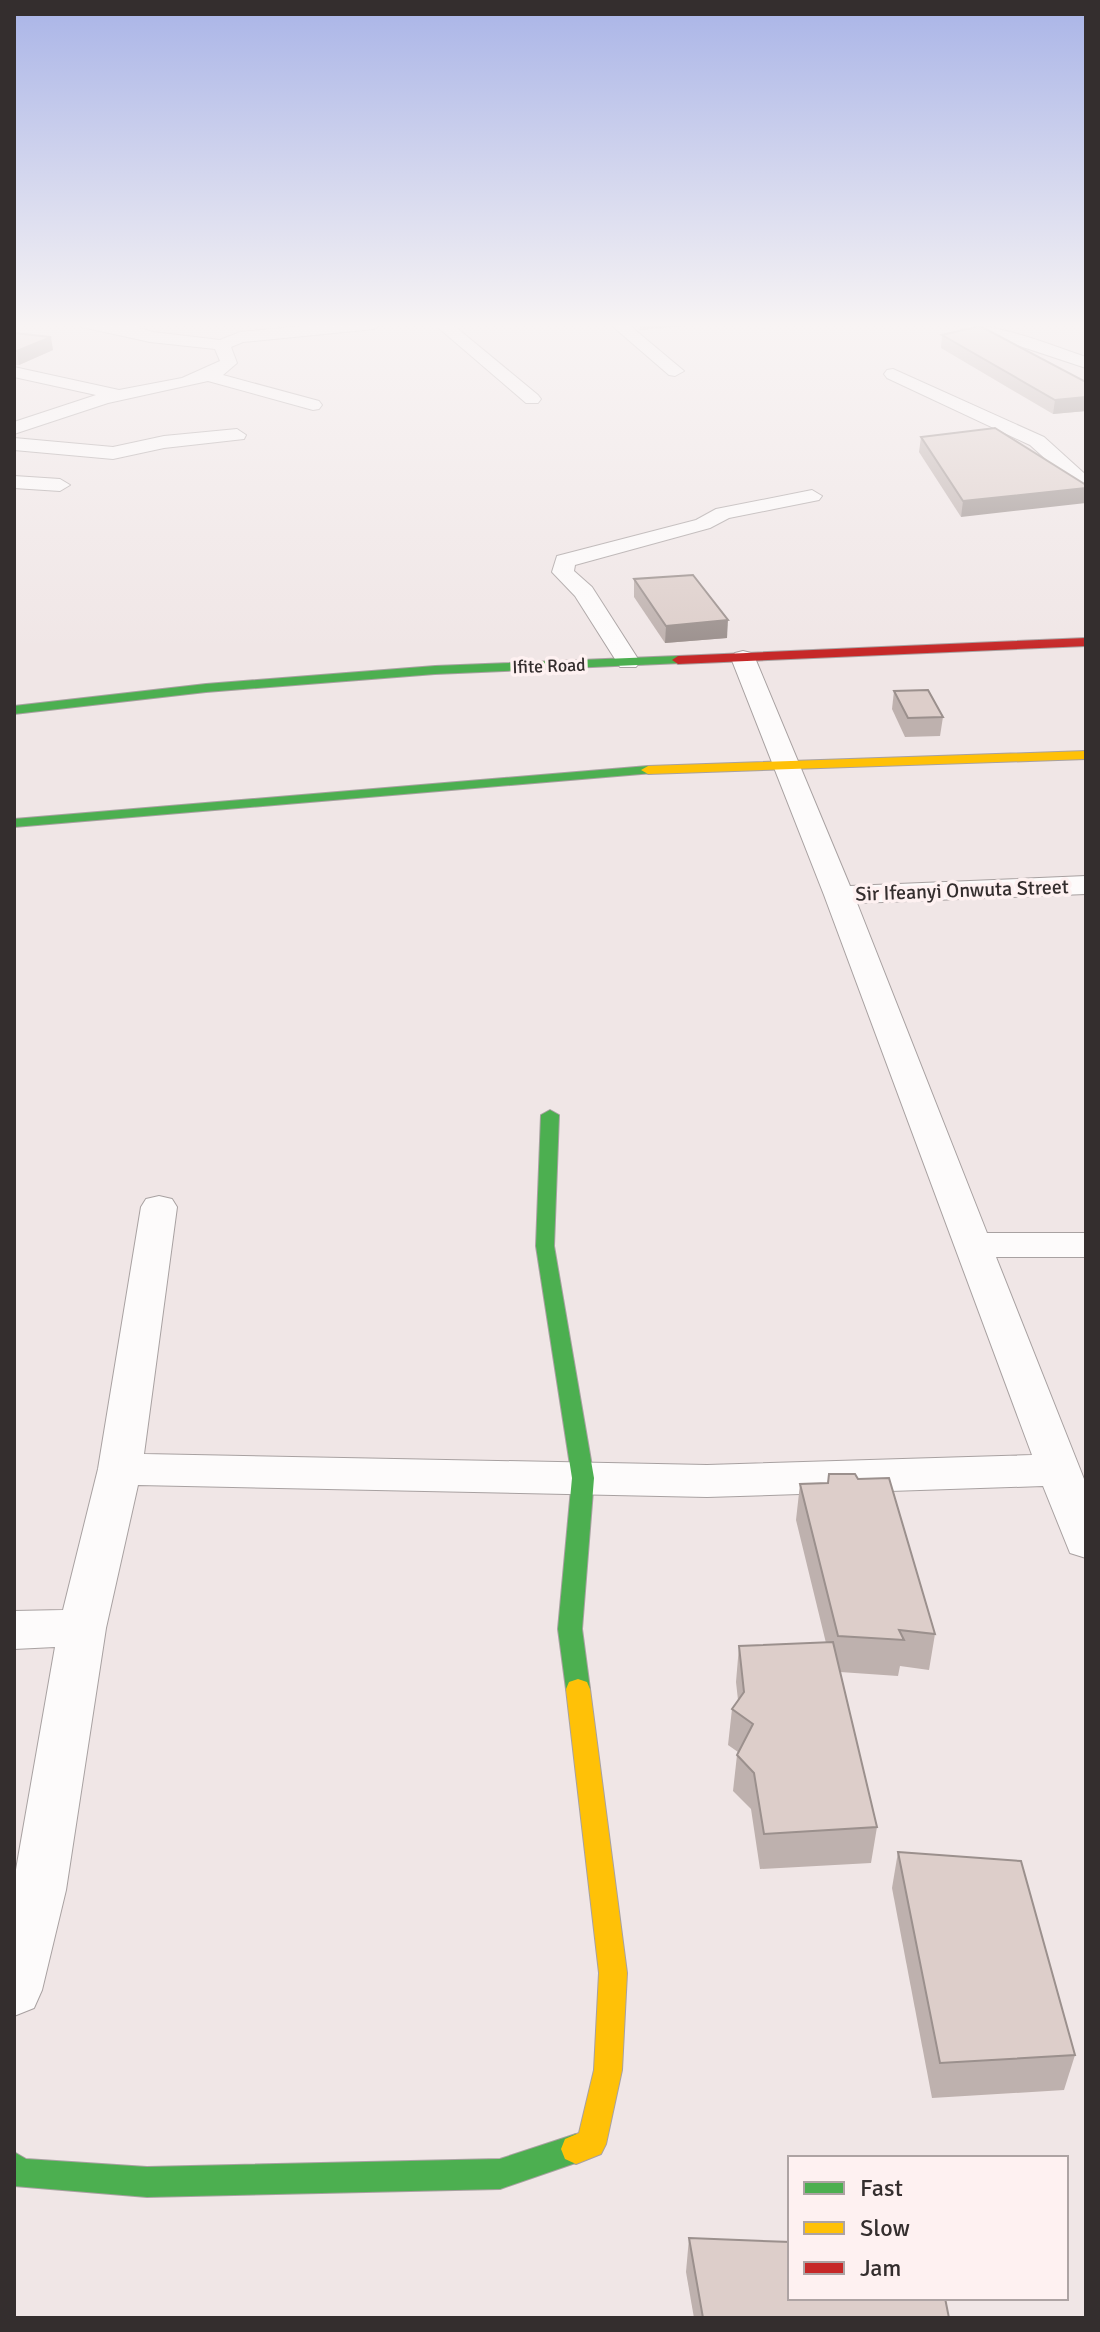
<svg xmlns="http://www.w3.org/2000/svg" width="1100" height="2332" font-family="Signika,sans-serif">
<style>
.lines{fill:none;stroke-linecap:round;stroke-linejoin:round}
.street-casing{stroke:#a8a1a1;stroke-width:2}
.fast-casing{stroke:#a8a1a1;stroke-width:2}
.slow-casing{stroke:#a8a1a1;stroke-width:2}
.jam-casing{stroke:#a8a1a1;stroke-width:2}
.street{fill:#fdfbfb;fill-rule:evenodd}
.fast{fill:#4caf50;fill-rule:evenodd}
.slow{fill:#ffc107;fill-rule:evenodd}
.jam{fill:#c62828;fill-rule:evenodd}
.wall{fill:#beb1ae}
.shaded-wall{fill:#9b908d}
.building{fill:#ddceca;stroke:#9b908d;stroke-width:2}
.labels{text-anchor:middle;stroke-width:7;stroke-linejoin:round;paint-order:stroke}
.far-street-label{font-size:18px;fill:#342e2e;stroke:#fef1f1}
.street-label{font-size:20px;fill:#342e2e;stroke:#fef1f1}
</style>
<rect width="100%" height="100%" fill="#f0e6e6"/>
<g class="lines">
<g class="street-casing">
<g id="street">
<polygon points="80,324 140,324 139,328 153,332 220,340 240,332 323,324 382,324 374,329 243,342 231,347 237,363 223,375 319,401 322,405 319,409 313,410 208,381 108,403 14,434 14,422 96,395 14,377 14,367 119,390 182,378 220,361 215,349 150,342 82,327"/>
<polygon points="434,324 452,324 538,395 541,399 538,403 526,403"/>
<polygon points="610,324 628,324 684,371 675,376 669,375"/>
<path d="M953,324C1000,324 1043,342 1086,357V368Z"/>
<polygon points="893,369 1044,437 1086,475 1086,491 1079,489 1030,445 887,378 884,374 887,370"/>
<polygon points="237,429 246,435 244,439 164,448 113,459 14,450 14,438 113,447 164,436"/>
<polygon points="14,476 60,479 70,485 60,491 14,488"/>
<polygon points="812,490 822,496 819,500 729,518 710,528 575,565 574,571 592,587 640,662 636,667 620,667 575,596 552,572 557,556 696,520 716,509"/>
<polygon points="743,651 751,653 755,658 850,886 1086,876 1086,894 857,903 987,1233 1086,1233 1086,1257 996,1257 1086,1484 1086,1558 1070,1553 1043,1486 707,1497 138,1485 106,1628 66,1890 42,1990 34,2008 14,2016 14,1881 55,1647 14,1649 14,1611 63,1610 98,1469 141,1207 146,1199 159,1196 172,1199 177,1207 144,1454 707,1465 1032,1455 824,895 731,658 735,653"/>
</g>
</g>
<g class="fast-casing">
<g id="fast">
<polygon points="678,656 682,657 682,663 435,674 206,692 14,714 14,706 206,684 435,666"/>
<polygon points="648,766 655,770 653,773 14,827 14,819"/>
<polygon points="550,1110 559,1115 554,1246 594,1478 582,1629 590,1689 587,1696 578,1699 569,1696 566,1689 558,1629 572,1478 536,1246 541,1115"/>
<polygon points="576,2134 587,2139 591,2149 587,2159 500,2189 147,2197 14,2186 14,2152 26,2159 147,2167 500,2159"/>
</g>
</g>
<g class="slow-casing">
<g id="slow">
<polygon points="1086,751 1086,759 648,774 641,770 648,766"/>
<polygon points="578,1679 587,1682 590,1689 627,1973 622,2070 606,2144 601,2154 576,2164 565,2159 561,2149 565,2139 579,2133 594,2070 599,1973 566,1689 569,1682"/>
</g>
</g>
<g class="jam-casing">
<polygon id="jam" points="1086,638 1086,646 678,664 672,660 678,656"/>
</g>
<use href="#street" class="street"/>
<use href="#fast" class="fast"/>
<use href="#slow" class="slow"/>
<use href="#jam" class="jam"/>
</g>
<g class="wall">
<polygon points="14,333 53,350 19,365 14,365"/>
<polygon points="942,335 1086,382 1086,411 1053,414 941,348"/>
<polygon points="995,428 961,517 919,452 921,437"/>
<polygon points="634,579 727,638 665,643 634,597"/>
<polygon points="894,691 943,717 940,736 905,737 892,709"/>
<polygon points="800,1484 935,1634 929,1670 900,1666 898,1676 840,1672 877,1827 871,1863 760,1869 751,1809 733,1791 737,1755 738,1752 728,1745 732,1709 738,1700 736,1682 739,1646 826,1643 796,1520"/>
<polygon points="898,1852 1075,2055 1064,2090 932,2098 892,1888"/>
<polygon points="689,2238 949,2318 694,2318 686,2272"/>
</g>
<g class="shaded-wall">
<polygon points="640,324 699,324 699,325 639,330"/>
<polygon points="51,337 53,350 19,365 17,351"/>
<polygon points="1086,397 1086,411 1053,414 1055,400"/>
<polygon points="1086,488 1086,503 961,517 963,501"/>
<polygon points="728,620 727,638 665,643 666,626"/>
</g>
<g class="building">
<polygon points="980,326 1086,382 1086,397 1055,400 942,335"/>
<polygon points="14,333 51,337 17,351 14,351"/>
<polygon points="995,428 1086,485 1086,488 963,501 921,437"/>
<polygon points="693,575 728,620 666,626 634,579"/>
<polygon points="928,690 943,717 908,718 894,691"/>
<polygon points="829,1474 855,1474 858,1479 889,1478 935,1634 899,1630 904,1640 838,1636 800,1484 828,1483"/>
<polygon points="833,1642 877,1827 764,1834 754,1773 737,1755 753,1724 732,1709 744,1692 739,1646"/>
<polygon points="898,1852 1021,1861 1075,2055 940,2063"/>
<polygon points="689,2238 790,2242 790,2298 945,2298 949,2318 703,2318"/>
</g>
<linearGradient id="sky" x2="0" y2="1"><stop stop-color="#a9b4e7"/><stop offset="0.5" stop-color="#f8f4f4"/><stop offset="1" stop-color="#f8f4f4" stop-opacity="0"/></linearGradient>
<rect width="1100" height="651" fill="url(#sky)"/>
<g class="labels">
<g class="far-street-label">
<text transform="translate(549 666) rotate(-2)" y="6">Ifite Road</text>
</g>
<g class="street-label">
<text transform="translate(962 890) rotate(-2)" y="7">Sir Ifeanyi Onwuta Street</text>
</g>
</g>
<rect width="1100" height="2332" fill="none" stroke="#342e2e" stroke-width="32"/>
<rect x="788" y="2156" width="280" height="144" fill="#fef1f1" stroke="#ada3a3" stroke-width="2"/>
<rect x="804" y="2182" width="40" height="12" fill="#4caf50" stroke="#ada3a3" stroke-width="2"/>
<text x="860" y="2196" font-size="24" fill="#342e2e">Fast</text>
<rect x="804" y="2222" width="40" height="12" fill="#ffc107" stroke="#ada3a3" stroke-width="2"/>
<text x="860" y="2236" font-size="24" fill="#342e2e">Slow</text>
<rect x="804" y="2262" width="40" height="12" fill="#c62828" stroke="#ada3a3" stroke-width="2"/>
<text x="860" y="2276" font-size="24" fill="#342e2e">Jam</text>
</svg>
